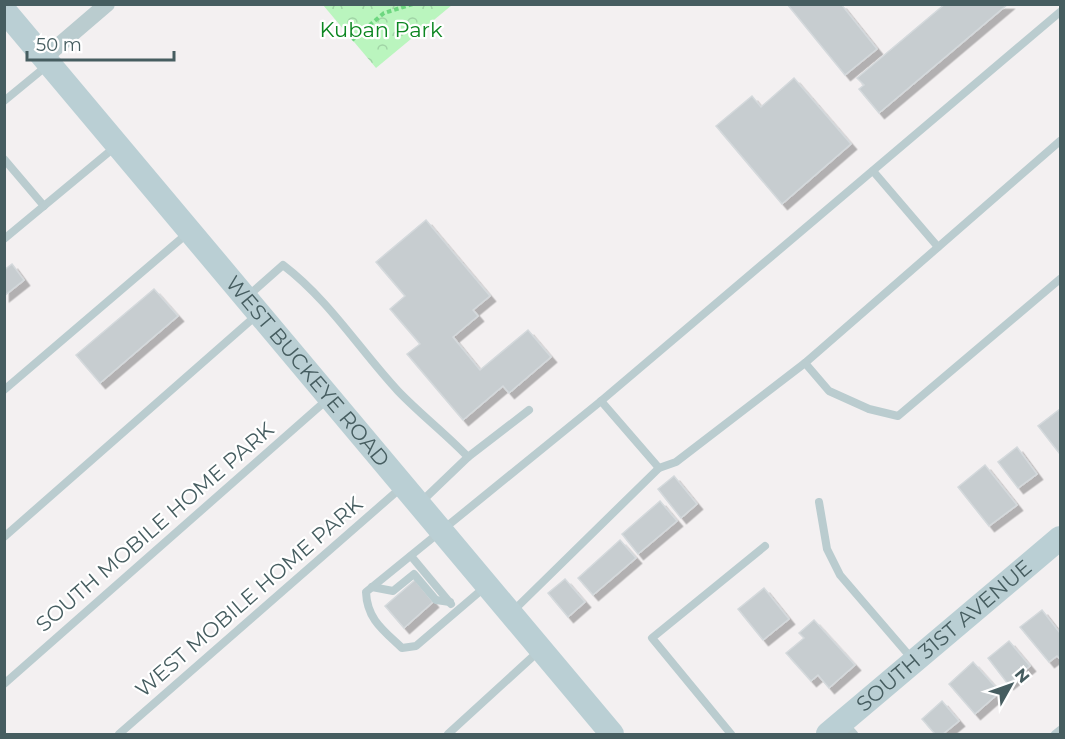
<svg xmlns="http://www.w3.org/2000/svg" width="1065" height="739" font-family="Montserrat,sans-serif">
<style>
.park{fill:url(#park-crowns)}
.building{fill:#c7cdd0;stroke:#d4d9dc;stroke-width:1.5;filter:url(#shadow)}
.lines{fill:none;stroke-linecap:round;stroke-linejoin:round}
.path{stroke:#6ed780;stroke-width:4;stroke-dasharray:4.5 3;stroke-linecap:butt}
.lane{stroke:#bacccf;stroke-width:8}
.street{stroke:#bacccf;stroke-width:16}
.secondary{stroke:#bacfd4;stroke-width:24}
.labels{text-anchor:middle;stroke-width:4.5;stroke-linejoin:round;paint-order:stroke}
.park-label{font-size:21px;fill:#0c8621;stroke:#fff}
.street-label{font-size:21px;fill:#465d60;stroke:#fff}
</style>
<defs>
<pattern id="park-crowns" width="20" height="18" patternUnits="userSpaceOnUse" patternTransform="scale(1.5)"><rect width="20" height="18" fill="#baf5be"/><path d="M2 6a3 3 0 1 1 6 0M12 15a3 3 0 1 1 6 0" fill="none" stroke="#a1d4a6"/></pattern>
<filter id="shadow"><feDropShadow dx="5.5" dy="5.5" stdDeviation="0" flood-color="#0004"/></filter>
</defs>
<rect width="100%" height="100%" fill="#f3f0f1"/>
<polygon class="park" points="323,5 452,5 376,68"/>
<g class="building">
<polygon points="787,4 841,4 877,49 845,75"/>
<polygon points="945,4 1008,4 879,113 859,89 864,85 857,78"/>
<polygon points="794,78 851,144 782,204 716,126 752,96 761,107"/>
<polygon points="426,220 490,296 473,310 478,316 453,337 480,370 528,330 551,357 509,393 503,386 463,420 407,354 420,344 390,309 405,296 376,262"/>
<polygon points="12,264 24,280 4,296 4,270"/>
<polygon points="154,289 178,316 100,383 76,355"/>
<polygon points="1060,409 1060,454 1038,426"/>
<polygon points="1017,447 1037,474 1018,488 998,462"/>
<polygon points="985,465 1017,505 989,526 958,487"/>
<polygon points="674,476 697,504 681,518 658,489"/>
<polygon points="660,501 677,521 638,554 622,534"/>
<polygon points="620,540 636,558 593,595 578,578"/>
<polygon points="565,579 585,602 568,617 548,593"/>
<polygon points="415,580 433,602 404,628 385,606"/>
<polygon points="764,588 789,619 763,640 738,609"/>
<polygon points="1042,610 1060,633 1060,659 1057,656 1049,662 1020,627"/>
<polygon points="814,620 855,665 829,688 818,675 811,681 786,653 804,638 799,633"/>
<polygon points="1009,641 1030,666 1008,684 988,658"/>
<polygon points="973,662 1000,692 975,714 949,684"/>
<polygon points="942,701 959,721 943,734 935,734 922,719"/>
</g>
<g class="lines">
<polyline class="path" points="352,40 384,13 413,4"/>
<g class="lane">
<polyline points="4,101 49,64"/>
<polyline points="4,159 44,206"/>
<polyline points="873,171 938,247"/>
<polyline points="4,239 115,147"/>
<path d="M248,296L283,265C329,300 359,349 398,391C420,414 446,434 468,457L420,503"/>
<polyline points="805,363 1060,141"/>
<polyline points="4,390 189,232"/>
<polyline points="601,401 659,468"/>
<polyline points="468,457 529,410"/>
<polyline points="819,502 827,549 840,575 913,660"/>
<polyline points="4,537 258,314"/>
<polyline points="411,556 451,604"/>
<polyline points="372,587 393,591 414,574 436,600 450,602"/>
<path d="M485,587L416,646L402,648C383,630 367,619 366,592L601,401L1060,12"/>
<polyline points="512,612 659,468 676,462 805,363 829,391 869,409 898,416 1060,279"/>
<polyline points="4,684 329,398"/>
<polyline points="843,722 854,734"/>
<polyline points="119,734 403,486"/>
<polyline points="448,734 540,650"/>
<polyline points="731,734 652,638 765,546"/>
<polyline points="1055,734 1060,730"/>
</g>
<polyline class="street" points="44,58 107,4"/>
<g class="secondary">
<path id="s1" d="M4,10L612,734"/>
<path id="s2" d="M828,734L1060,538"/>
</g>
</g>
<g class="labels">
<g class="park-label">
<text x="381" y="37">Kuban Park</text>
</g>
<g class="street-label">
<text dy="7" stroke="none"><textPath href="#s1" startOffset="472">WEST BUCKEYE ROAD</textPath></text>
<text transform="translate(155 527) rotate(-41)" y="7">SOUTH MOBILE HOME PARK</text>
<text transform="translate(249 597) rotate(-41)" y="7">WEST MOBILE HOME PARK</text>
<text dy="7" stroke="none"><textPath href="#s2" startOffset="152">SOUTH 31ST AVENUE</textPath></text>
</g>
</g>
<rect width="1065" height="739" fill="none" stroke="#465d60" stroke-width="12"/>
<g transform="translate(1011 685) rotate(50)" stroke="#ffffff" stroke-width="4.5" paint-order="stroke">
<path d="M0-4.5L10 22L0 15L-10 22Z" fill="#465d60"/>
<text y="-9" font-size="16" font-weight="bold" text-anchor="middle" fill="#465d60">N</text>
</g>
<path d="M27 51v9h147v-9" fill="none" stroke="#465d60" stroke-width="3"/>
<text x="36" y="51" font-size="18" fill="#465d60" stroke="#ffffff" stroke-width="4.5" paint-order="stroke">50 m</text>
</svg>
